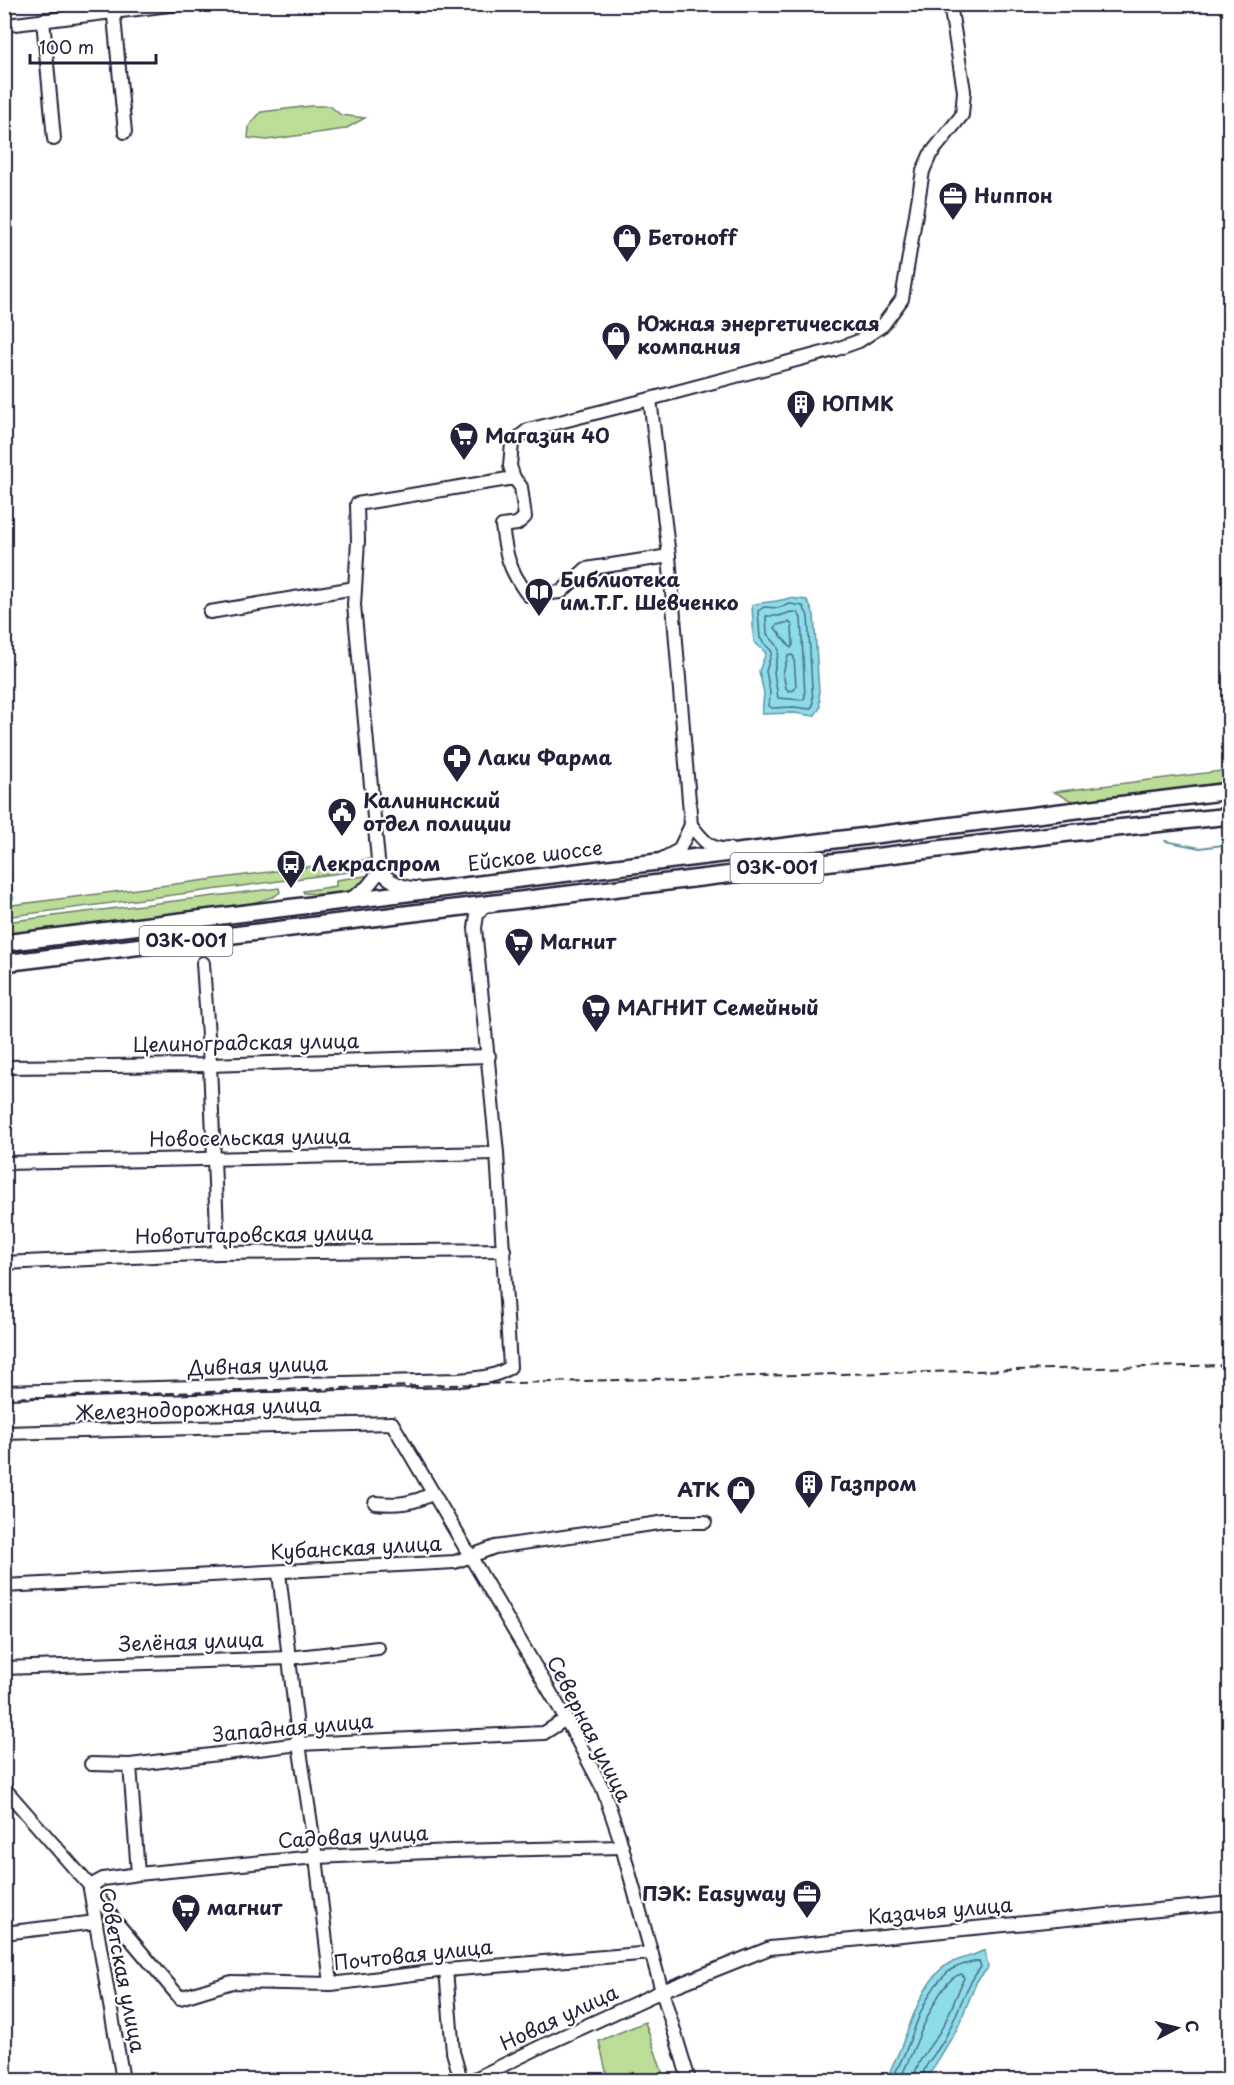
<svg xmlns="http://www.w3.org/2000/svg" width="1234" height="2085" font-family="'Playpen Sans',sans-serif">
<style>
.green{fill:#bbdd97;stroke:#6e8069;stroke-width:1.5}
.water{fill:#8cdce9;stroke:#6292a3;stroke-width:1.5}
.lines{fill:none;stroke-linecap:round;stroke-linejoin:round}
.shore{stroke:#4c6c81;stroke-width:1.5}
.stream{stroke:#6292a3;stroke-width:2}
.minor-casing{stroke:#22223b;stroke-width:16}
.major-casing{stroke:#22223b;stroke-width:20}
.minor{stroke:#fff;stroke-width:12}
.major{stroke:#fff;stroke-width:15}
.rail{stroke:#22223b;stroke-width:2;stroke-dasharray:9 4.5;stroke-linecap:butt}
.labels{text-anchor:middle;stroke-width:4.5;stroke-linejoin:round;paint-order:stroke}
.shield{fill:#fff;stroke:#646476;stroke-width:1.5}
.shield-label{font-size:18px;font-weight:bold;fill:#22223b}
.poi-label{font-size:20px;font-weight:bold;fill:#22223b;stroke:#fff;text-anchor:start}
.street-label{font-size:20px;fill:#22223b;stroke:#fff}
</style>
<rect width="100%" height="100%" fill="#fff"/>
<filter id="ink" filterUnits="userSpaceOnUse"><feTurbulence type="fractalNoise" baseFrequency=".0167" numOctaves="2"/><feDisplacementMap in="SourceGraphic" scale="12" xChannelSelector="R" yChannelSelector="G"/><feConvolveMatrix kernelMatrix="1 2 1 2 8 2 1 2 1" color-interpolation-filters="sRGB"/></filter>
<g filter="url(#ink)">
<g class="green">
<polygon points="311,106 330,106 341,115 365,118 345,129 267,140 248,138 249,126 261,112"/>
<polygon points="1229,770 1229,783 1078,804 1054,792"/>
<polygon points="5,812 13,899 5,900 4,900"/>
<polygon points="369,859 371,869 5,917 5,906"/>
<polygon points="372,875 354,892 328,895 304,893 303,891 336,886 336,880"/>
<polygon points="279,888 280,892 275,896 246,905 5,934 5,922"/>
<polygon points="645,2022 665,2080 608,2080 599,2041"/>
</g>
<g class="water">
<path d="M789,598L807,600L814,615L820,708L814,716L794,713L762,714L764,693L759,671L766,653L754,642L752,605C764,601 776,603 789,598Z"/>
<path d="M985,1950L988,1968L977,1981L957,2029L926,2080H888C889,2069 894,2063 898,2054C910,2027 918,1994 939,1971C951,1959 970,1958 985,1950Z"/>
</g>
<g class="lines">
<g class="shore">
<polygon points="790,604 803,606 808,616 813,705 810,709 794,707 772,708 769,706 770,692 766,671 772,652 760,638 758,611 764,607 778,608"/>
<polygon points="791,612 798,613 801,618 805,697 803,700 778,698 774,672 779,650 776,644 767,634 766,616 779,616"/>
<polygon points="789,622 792,625 793,645 791,648 775,628 777,625"/>
<polygon points="792,655 794,657 796,687 794,690 789,691 786,688 783,673 788,656"/>
<path d="M893,2080C895,2072 898,2067 902,2059C915,2032 922,1996 945,1975C953,1966 968,1963 979,1961L981,1967C963,1989 957,2019 942,2043C935,2055 923,2066 921,2080"/>
<path d="M901,2080L902,2074C915,2052 937,1977 962,1974L964,1978C958,1992 952,2008 945,2022C937,2041 915,2059 914,2080"/>
</g>
<polyline class="stream" points="1165,841 1200,848 1230,844"/>
<g class="minor-casing">
<g id="minor">
<polyline points="113,6 125,132"/>
<polyline points="43,20 54,139"/>
<polyline points="7,25 178,4"/>
<polyline points="514,478 510,466 512,443 528,430 650,399"/>
<polyline points="210,612 355,588"/>
<path d="M729,849C710,851 701,838 691,825L669,556L650,399L834,350L859,341L883,325L902,299L923,171L930,155L962,115L964,91L950,4"/>
<polyline points="662,859 679,850 691,825"/>
<path d="M417,888C406,889 387,881 381,870C379,867 379,863 378,860L354,605L358,541L357,504L514,478L521,487L525,517L517,524L502,526C506,556 509,570 528,595L561,592L586,569L669,556"/>
<polyline points="349,900 367,887 381,870"/>
<polyline points="203,963 210,1065 218,1253"/>
<polyline points="4,1067 210,1065 489,1056"/>
<polyline points="4,1163 497,1153"/>
<polyline points="4,1263 218,1253 504,1250"/>
<path d="M4,1392L458,1380C476,1378 495,1378 510,1367L497,1153L475,928L477,915L485,904"/>
<polyline points="4,1433 392,1423 566,1719 603,1789 619,1836 662,1991 689,2080"/>
<path d="M375,1503C396,1505 414,1504 433,1493"/>
<polyline points="279,1573 299,1744 316,1857 331,1984"/>
<polyline points="4,1586 455,1562 495,1547 666,1522 705,1522"/>
<polyline points="4,1668 289,1658 378,1648"/>
<polyline points="91,1764 130,1765"/>
<polyline points="4,1788 90,1886 116,1922 180,1998 232,1982 331,1984 446,1970 652,1953"/>
<polyline points="138,1874 130,1765 299,1744 544,1733 566,1719"/>
<polyline points="90,1886 103,1879 138,1874 316,1857 452,1851 622,1847"/>
<polyline points="90,1889 123,2080"/>
<polyline points="4,1933 96,1922"/>
<polyline points="446,1970 453,2052 461,2080"/>
<polyline points="473,2080 544,2045 662,1991 770,1948 1230,1903"/>
</g>
</g>
<g class="major-casing">
<g id="major">
<polyline points="4,943 1230,791"/>
<polyline points="4,963 1069,833 1230,816"/>
</g>
</g>
<use href="#minor" class="minor"/>
<use href="#major" class="major"/>
<polyline class="rail" points="4,1398 755,1376 1230,1365"/>
</g>
</g>
<defs>
<g id="office-pin" transform="scale(1.5)"><path d="M0 17L-7.5 6A9.5 9.5 0 1 1 7.5 6Z" fill="#22223b" stroke="#fff"/><path d="M-6-3h4V-5.5h4V-3h4V5H-6ZM-1-4.5V-3h2v-1.5ZM-6 0V1H6V0Z" fill="#fff"/></g>
<g id="shop-pin" transform="scale(1.5)"><path d="M0 17L-7.5 6A9.5 9.5 0 1 1 7.5 6Z" fill="#22223b" stroke="#fff"/><path d="M-5-2.5h2.3a2.7 3.5 0 0 1 5.4 0H5L5.5 6h-11ZM-1.5-2.5h3a1.5 2.3 0 0 0-3 0Z" fill="#fff"/></g>
<g id="building-pin" transform="scale(1.5)"><path d="M0 17L-7.5 6A9.5 9.5 0 1 1 7.5 6Z" fill="#22223b" stroke="#fff"/><path d="M-4-6H4V6H1V3H-1V6H-4ZM-2.5-4.3h1.7v1.8h-1.7ZM.8-4.3h1.7v1.8H.8ZM-2.5-1h1.7V.8h-1.7ZM.8-1h1.7V.8H.8Z" fill="#fff"/></g>
<g id="supermarket-pin" transform="scale(1.5)"><path d="M0 17L-7.5 6A9.5 9.5 0 1 1 7.5 6Z" fill="#22223b" stroke="#fff"/><path d="M-6-5.5h2.5l.6 2H6L4.5 2H-2.5L-4.4-4H-6ZM-1.5 3.2a1.3 1.3 0 1 0 .1 0ZM3 3.2a1.3 1.3 0 1 0 .1 0Z" fill="#fff"/></g>
<g id="library-pin" transform="scale(1.5)"><path d="M0 17L-7.5 6A9.5 9.5 0 1 1 7.5 6Z" fill="#22223b" stroke="#fff"/><path d="M-6-4Q-3-5.5-.7-3.5V5Q-3 3-6 4ZM6-4Q3-5.5 .7-3.5V5Q3 3 6 4Z" fill="#fff"/></g>
<g id="pharmacy-pin" transform="scale(1.5)"><path d="M0 17L-7.5 6A9.5 9.5 0 1 1 7.5 6Z" fill="#22223b" stroke="#fff"/><path d="M-2-6h4v4h4v4h-4v4h-4v-4h-4v-4h4Z" fill="#fff"/></g>
<g id="civic-pin" transform="scale(1.5)"><path d="M0 17L-7.5 6A9.5 9.5 0 1 1 7.5 6Z" fill="#22223b" stroke="#fff"/><path d="M-.6-6.5H3V-4.5H.6V-3L4-1V1h2V6H-6V1h2V-1L-.6-3ZM-1.2 2.5V6h2.4V2.5Z" fill="#fff"/></g>
<g id="bus-pin" transform="scale(1.5)"><path d="M0 17L-7.5 6A9.5 9.5 0 1 1 7.5 6Z" fill="#22223b" stroke="#fff"/><path d="M-5-6H5V4H4V6H2V4H-2V6H-4V4H-5ZM-3.5-4V0h7V-4ZM-3.5 1.2v1.5H-2V1.2ZM2 1.2v1.5H3.5V1.2Z" fill="#fff"/></g>
</defs>
<g fill-rule="evenodd">
<use href="#office-pin" x="953" y="196"/>
<use href="#shop-pin" x="627" y="238"/>
<use href="#shop-pin" x="616" y="336"/>
<use href="#building-pin" x="801" y="404"/>
<use href="#supermarket-pin" x="464" y="436"/>
<use href="#library-pin" x="539" y="592"/>
<use href="#pharmacy-pin" x="457" y="758"/>
<use href="#civic-pin" x="342" y="812"/>
<use href="#bus-pin" x="291" y="864"/>
<use href="#supermarket-pin" x="519" y="942"/>
<use href="#supermarket-pin" x="596" y="1008"/>
<use href="#building-pin" x="809" y="1484"/>
<use href="#shop-pin" x="741" y="1490"/>
<use href="#office-pin" x="807" y="1894"/>
<use href="#supermarket-pin" x="186" y="1908"/>
</g>
<g class="labels">
<g class="shield">
<rect x="730.5" y="853" width="93" height="30" rx="4.5"/>
<rect x="139.5" y="926" width="93" height="30" rx="4.5"/>
</g>
<g class="shield-label">
<text x="777" y="874">03К-001</text>
<text x="186" y="947">03К-001</text>
</g>
<g class="poi-label">
<text x="974" y="203">Ниппон</text>
<text x="648" y="245">Бетонoff</text>
<text x="637" y="331">Южная энергетическая<tspan x="637" dy="23">компания</tspan></text>
<text x="822" y="411">ЮПМК</text>
<text x="485" y="443">Магазин 40</text>
<text x="560" y="587">Библиотека<tspan x="560" dy="23">им.Т.Г. Шевченко</tspan></text>
<text x="478" y="765">Лаки Фарма</text>
<text x="363" y="808">Калининский<tspan x="363" dy="23">отдел полиции</tspan></text>
<text x="312" y="871">Лекраспром</text>
<text x="540" y="949">Магнит</text>
<text x="617" y="1015">МАГНИТ Семейный</text>
<text x="830" y="1491">Газпром</text>
<text x="720" y="1497" text-anchor="end">АТК</text>
<text x="786" y="1901" text-anchor="end">ПЭК: Easyway</text>
<text x="207" y="1915">магнит</text>
</g>
<g class="street-label">
<text transform="translate(535 856) rotate(-7)" y="7">Ейское шоссе</text>
<text transform="translate(246 1043) rotate(-1)" y="7">Целиноградская улица</text>
<text transform="translate(250 1138) rotate(-1)" y="7">Новосельская улица</text>
<text transform="translate(254 1235) rotate(-1)" y="7">Новотитаровская улица</text>
<text transform="translate(258 1366) rotate(-2)" y="7">Дивная улица</text>
<text transform="translate(198 1409) rotate(-2)" y="7">Железнодорожная улица</text>
<text transform="translate(356 1548) rotate(-3)" y="7">Кубанская улица</text>
<text transform="translate(191 1642) rotate(-2)" y="7">Зелёная улица</text>
<text transform="translate(293 1728) rotate(-5)" y="7">Западная улица</text>
<text transform="translate(589 1729) rotate(63)" y="7">Северная улица</text>
<text transform="translate(353 1837) rotate(-3)" y="7">Садовая улица</text>
<text transform="translate(940 1911) rotate(-5)" y="7">Казачья улица</text>
<text transform="translate(413 1955) rotate(-6)" y="7">Почтовая улица</text>
<text transform="translate(122 1970) rotate(79)" y="7">Советская улица</text>
<text transform="translate(559 2018) rotate(-25)" y="7">Новая улица</text>
</g>
</g>
<rect width="1234" height="2085" fill="none" stroke="#fff" stroke-width="24"/>
<rect x="12" y="12" width="1210" height="2061" fill="none" stroke="#22223b" stroke-width="2" filter="url(#ink)"/>
<g transform="translate(1177 2028) rotate(83)" stroke="#ffffff" stroke-width="4.5" paint-order="stroke">
<path d="M0-4.5L10 22L0 15L-10 22Z" fill="#22223b"/>
<text y="-9" font-size="16" font-weight="bold" text-anchor="middle" fill="#22223b">С</text>
</g>
<path d="M30 54v9h126v-9" fill="none" stroke="#22223b" stroke-width="3"/>
<text x="39" y="54" font-size="18" fill="#22223b" stroke="#ffffff" stroke-width="4.5" paint-order="stroke">100 m</text>
</svg>
